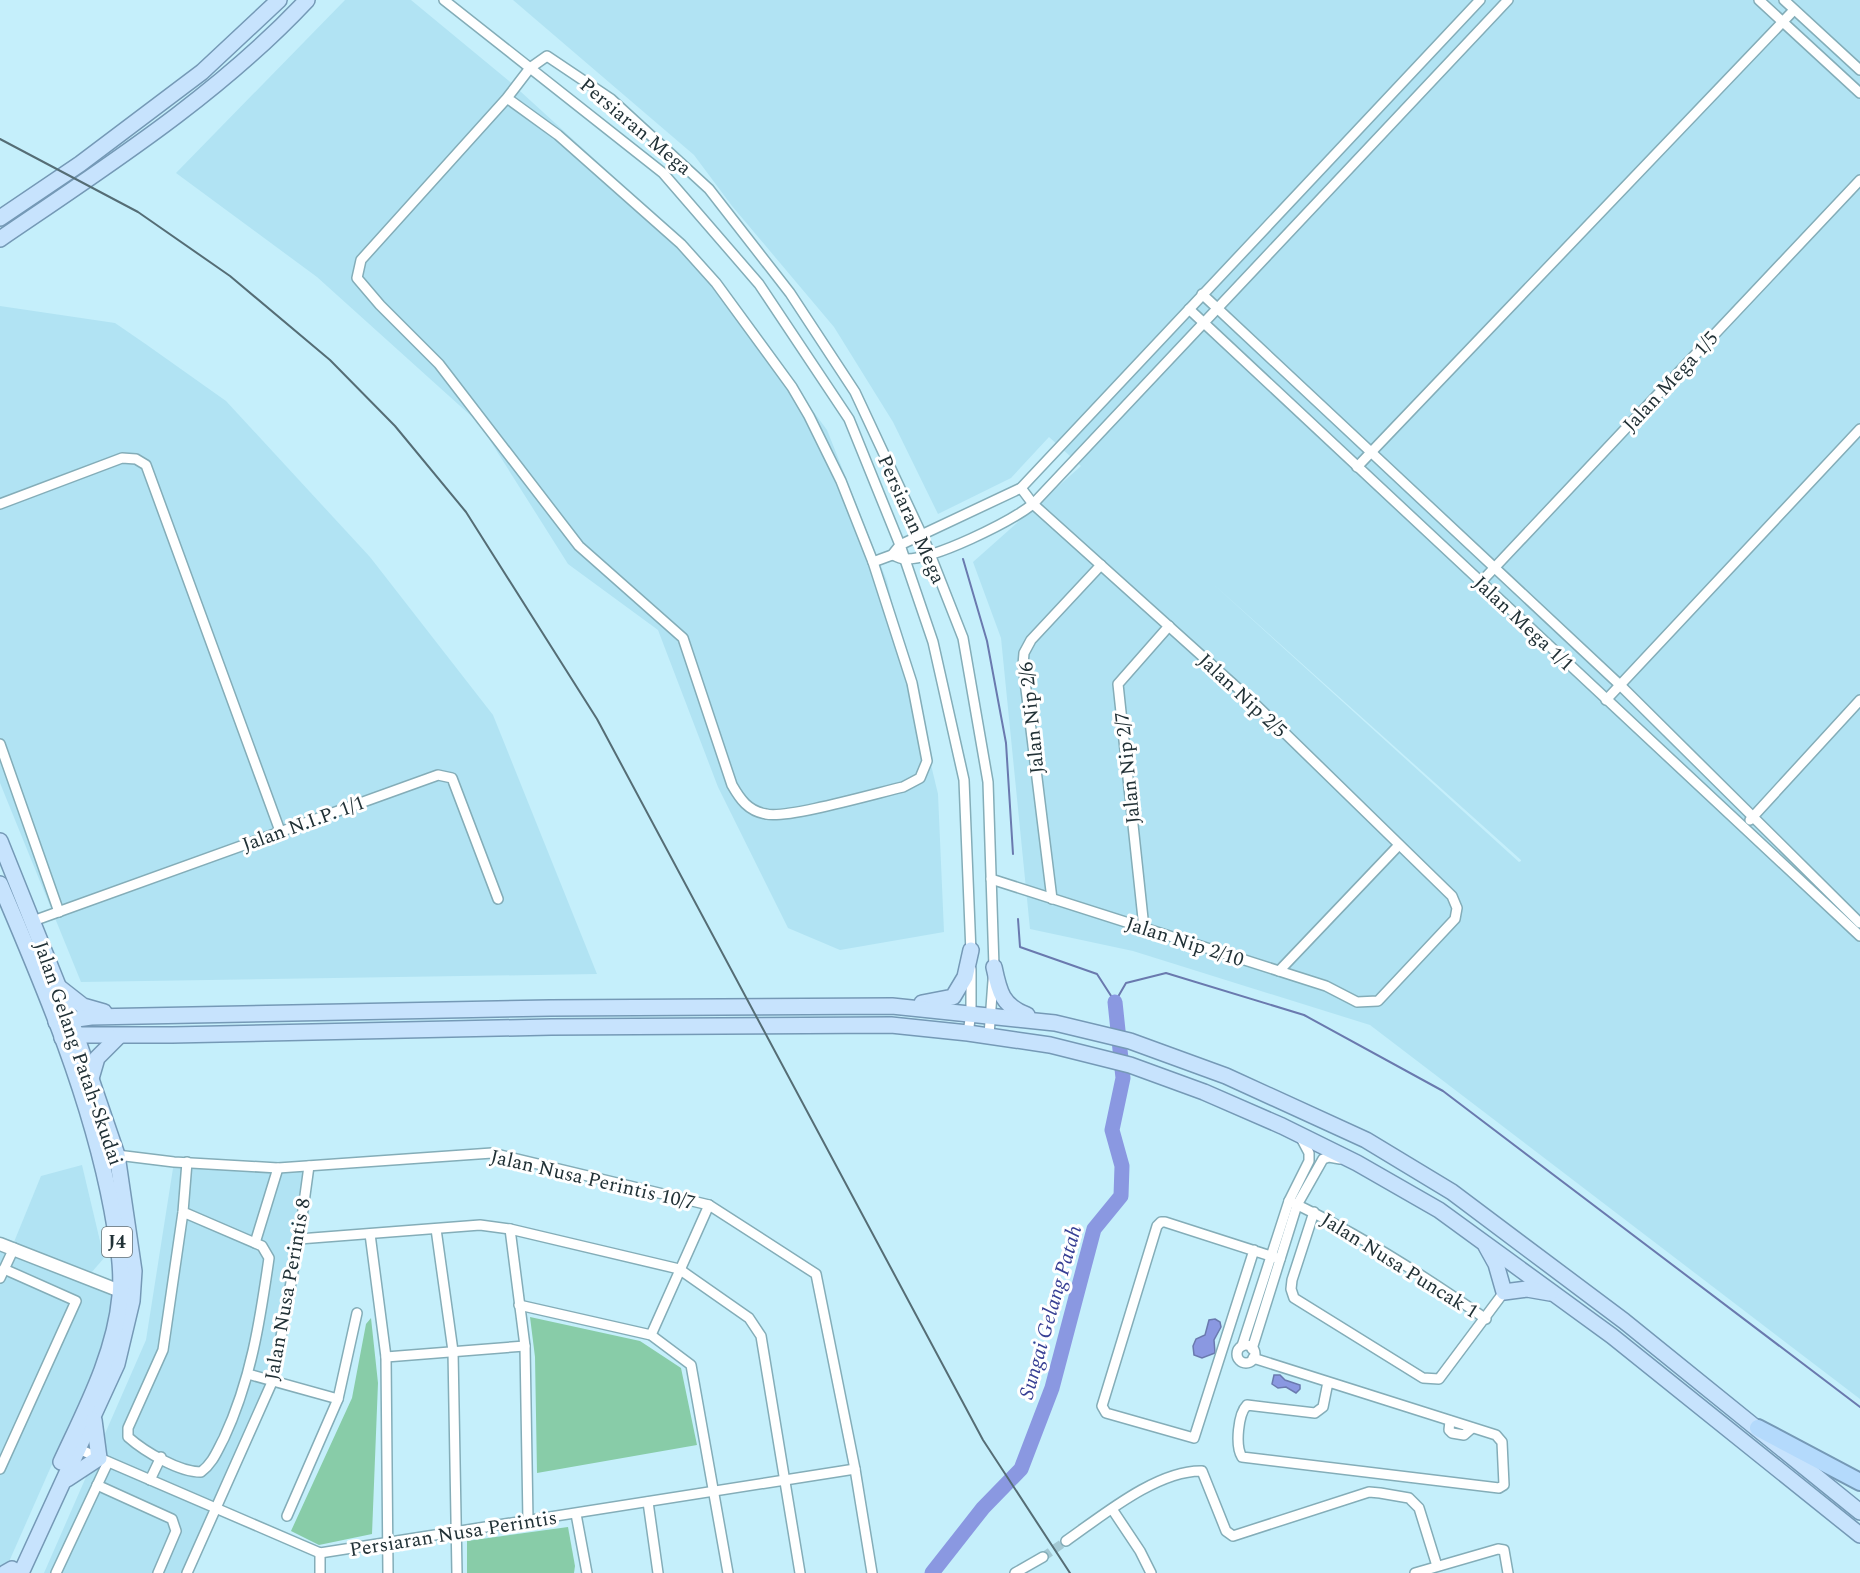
<svg xmlns="http://www.w3.org/2000/svg" width="1860" height="1573" font-family="Spectral,serif">
<style>
.built{fill:#b1e3f3;fill-rule:evenodd}
.green{fill:#88cca8}
.water{fill:#8a98e1;stroke:#6a79ae;stroke-width:1.5}
.lines{fill:none;stroke-linecap:round;stroke-linejoin:round}
.stream{stroke:#6a79ae;stroke-width:2}
.river{stroke:#8a98e1;stroke-width:15}
.minor-tunnel{stroke:#a4c9d4;stroke-width:9;stroke-dasharray:9 4.5;stroke-linecap:butt}
.minor-casing{stroke:#84adb8;stroke-width:12}
.tertiary-casing{stroke:#84adb8;stroke-width:15}
.primary-casing{stroke:#7599b6;stroke-width:18}
.trunk-casing{stroke:#7599b6;stroke-width:20}
.minor{stroke:#fff;stroke-width:9}
.tertiary{stroke:#fff;stroke-width:12}
.primary{stroke:#c7e3fd;stroke-width:15}
.trunk{stroke:#b4dafc;stroke-width:16}
.rail{stroke:#556d75;stroke-width:2}
.labels{text-anchor:middle;stroke-width:6;stroke-linejoin:round;paint-order:stroke}
.shield{fill:#fff;stroke:#646f72;stroke-width:1.5}
.shield-label{font-size:18px;font-weight:bold;fill:#213136}
.street-label{font-size:20px;fill:#213136;stroke:#fff}
.water-label{font-size:21px;font-style:italic;fill:#373f94;stroke:#fff}
</style>
<rect width="100%" height="100%" fill="#c5effb"/>
<g class="built">
<polygon points="345,0 411,0 509,81 693,249 827,430 887,581 938,794 944,932 840,950 788,928 718,787 658,630 568,564 479,423 317,277 176,173"/>
<path d="M513,0H1860V1399L1370,1025L1133,951L1030,929L1001,638L973,562L1081,466L1049,437L1011,478L938,514L893,422L834,327L732,206L694,155ZM1212,583L1521,860V861L1519,862Z"/>
<polygon points="0,306 115,323 147,345 226,401 370,557 493,715 597,974 81,982 0,783"/>
<polygon points="174,1162 304,1165 270,1379 183,1573 44,1573 146,1340"/>
<polygon points="82,1165 104,1258 91,1273 14,1242 41,1176"/>
<polygon points="0,1244 113,1288 106,1342 4,1573 0,1573"/>
</g>
<g class="green">
<polygon points="530,1317 640,1341 681,1368 697,1445 537,1473 535,1357"/>
<polygon points="371,1318 378,1383 372,1534 319,1545 291,1531 352,1398 366,1324"/>
<polygon points="568,1527 575,1566 574,1573 467,1573 467,1541"/>
</g>
<g class="water">
<polygon points="1215,1319 1220,1322 1221,1327 1214,1340 1215,1353 1202,1358 1194,1355 1193,1346 1196,1339 1205,1335 1209,1320"/>
<polygon points="1274,1375 1280,1375 1285,1380 1300,1385 1300,1389 1296,1393 1286,1387 1278,1388 1272,1384"/>
</g>
<g class="lines">
<g class="stream">
<polyline points="963,559 987,641 1006,743 1013,854"/>
<polyline points="1018,919 1020,947 1097,974 1115,1002 1126,983 1166,973 1304,1015 1443,1091 1860,1407"/>
</g>
<polyline class="river" points="932,1573 983,1508 1021,1469 1052,1388 1094,1229 1121,1196 1122,1166 1112,1130 1123,1078 1115,1002"/>
<polyline class="minor-tunnel" points="1043,1557 1066,1541"/>
<g class="minor-casing">
<g id="minor">
<polyline points="444,0 663,173 759,284 849,419 900,545 933,642 964,780 971,953"/>
<polyline points="1759,0 1860,93"/>
<polyline points="1784,0 1860,70"/>
<path d="M507,98L558,135L681,244L716,283L792,387L809,416L841,481L873,562L912,683L927,761L920,778L903,787C877,793 787,819 766,814C748,811 740,799 732,785L683,638L579,546L439,364L380,305L357,278L361,260L507,98L530,68L547,56L611,99L709,189L790,293L855,392L926,544L963,638L988,782L994,967L989,1035"/>
<polyline points="1202,294 1620,685 1860,923"/>
<polyline points="1189,309 1860,936"/>
<polyline points="1357,467 1794,10"/>
<polyline points="0,504 122,458 136,459 146,465 280,831"/>
<path d="M892,555C896,556 901,559 905,559C934,560 1010,522 1033,504L1508,0"/>
<polyline points="873,562 892,555 900,545 1021,488 1480,0"/>
<polyline points="1481,582 1860,180"/>
<polyline points="1606,700 1860,429"/>
<polyline points="0,744 59,912"/>
<polyline points="1750,820 1860,700"/>
<polyline points="991,879 1326,986 1357,1002 1378,1001 1455,919 1457,908 1452,896 1252,701 1033,504 1021,488"/>
<polyline points="1052,899 1023,665 1024,653 1031,640 1101,565"/>
<polyline points="33,921 438,775 452,778 498,899"/>
<polyline points="1144,928 1118,684 1169,626"/>
<polyline points="1279,971 1399,845"/>
<polyline points="968,1033 971,1013 971,969"/>
<polyline points="117,1155 174,1162 278,1168 492,1153 709,1205 816,1274 855,1469 872,1573"/>
<path d="M1289,1201C1358,1233 1423,1275 1486,1319"/>
<path d="M183,1212L262,1246L269,1258C260,1321 251,1380 224,1438C217,1451 213,1463 201,1472C179,1472 145,1452 128,1437V1428L163,1350L183,1212L187,1162"/>
<polyline points="1314,1212 1292,1280 1291,1289 1294,1298 1423,1378 1439,1379 1504,1292"/>
<polyline points="436,1229 453,1351 457,1573"/>
<polyline points="510,1229 525,1346 528,1521"/>
<polyline points="370,1234 386,1357 388,1573"/>
<polyline points="299,1239 480,1225 510,1229 679,1269 749,1318 761,1336 800,1573"/>
<polyline points="255,1243 278,1168"/>
<polyline points="1254,1250 1194,1438 1106,1413 1102,1406 1157,1226 1161,1222 1165,1222 1280,1259"/>
<polyline points="0,1278 14,1248"/>
<polyline points="519,1305 651,1335 691,1365 728,1573"/>
<polyline points="651,1335 709,1205"/>
<circle cx="1246" cy="1354" r="9"/>
<polyline points="1242,1346 1289,1201 1309,1161 1309,1153 1301,1138"/>
<polyline points="1252,1349 1297,1205 1323,1159 1329,1157 1340,1159"/>
<polyline points="386,1357 525,1346"/>
<path d="M1253,1358L1496,1435L1502,1442L1504,1485L1499,1488L1242,1457C1235,1446 1238,1414 1247,1405L1315,1413L1323,1407L1328,1382"/>
<polyline points="248,1374 338,1399"/>
<polyline points="1450,1421 1449,1430 1452,1433 1464,1435 1472,1428"/>
<polyline points="74,1447 320,1553 855,1469"/>
<polyline points="0,1469 76,1301 4,1269"/>
<polyline points="150,1480 161,1457"/>
<polyline points="97,1485 172,1519 176,1531 158,1573"/>
<polyline points="648,1502 658,1573"/>
<polyline points="1112,1509 1140,1551 1151,1573"/>
<polyline points="576,1514 587,1573"/>
<polyline points="287,1516 338,1399 357,1313"/>
<path d="M1066,1541C1102,1516 1157,1470 1202,1471L1226,1531L1233,1536L1369,1492L1380,1493L1409,1498L1419,1508L1437,1566"/>
<polyline points="56,1573 108,1462"/>
<polyline points="187,1573 273,1380 299,1239 309,1166"/>
<polyline points="320,1573 320,1553"/>
<polyline points="1015,1573 1043,1557"/>
<polyline points="1415,1573 1498,1549 1504,1550 1508,1573"/>
</g>
</g>
<g class="tertiary-casing">
<polyline id="tertiary" points="0,1244 120,1291"/>
</g>
<g class="primary-casing">
<g id="primary">
<polyline points="0,218 80,164 202,72 279,0"/>
<path d="M0,239C107,166 218,95 307,0"/>
<polyline points="0,841 65,1003 117,1155 134,1271 132,1301 117,1364 21,1573"/>
<path d="M0,884C45,989 91,1098 112,1210C117,1239 123,1267 120,1296C115,1354 85,1410 61,1462"/>
<path d="M994,967C999,991 1002,1006 1027,1015"/>
<polyline points="60,988 83,1006 104,1012"/>
<polyline points="922,1003 953,997 965,977 971,950"/>
<polyline points="56,1022 91,1017 550,1008 892,1006 1055,1023 1130,1041 1226,1076 1366,1140 1452,1192 1624,1321 1860,1512"/>
<polyline points="62,1038 76,1035 172,1035 551,1027 891,1025 968,1033 1050,1045 1130,1065 1204,1092 1282,1126 1357,1163 1439,1210 1612,1336 1860,1535"/>
<polyline points="90,1082 97,1058 119,1036"/>
<polyline points="1486,1246 1496,1264 1504,1292 1527,1289 1550,1293"/>
<polyline points="67,1479 99,1458 94,1420"/>
<polyline points="5,1573 12,1569"/>
</g>
</g>
<g class="trunk-casing">
<polyline id="trunk" points="1758,1428 1860,1482"/>
</g>
<use href="#minor" class="minor"/>
<use href="#tertiary" class="tertiary"/>
<use href="#primary" class="primary"/>
<use href="#trunk" class="trunk"/>
<polyline class="rail" points="0,139 138,212 230,276 330,360 395,426 466,512 597,719 983,1440 1070,1573"/>
</g>
<g class="labels">
<rect class="shield" x="102" y="1227" width="30" height="30" rx="4.5"/>
<g class="shield-label">
<text x="117" y="1248">J4</text>
</g>
<g class="street-label">
<text transform="translate(636 126) rotate(40)" y="7">Persiaran Mega</text>
<text transform="translate(1670 381) rotate(-47)" y="7">Jalan Mega 1/5</text>
<text transform="translate(912 519) rotate(66)" y="7">Persiaran Mega</text>
<text transform="translate(1524 623) rotate(43)" y="7">Jalan Mega 1/1</text>
<text transform="translate(1243 695) rotate(43)" y="7">Jalan Nip 2/5</text>
<text transform="translate(1031 718) rotate(-96)" y="7">Jalan Nip 2/6</text>
<text transform="translate(1127 768) rotate(-96)" y="7">Jalan Nip 2/7</text>
<text transform="translate(303 823) rotate(-20)" y="7">Jalan N.I.P. 1/1</text>
<text transform="translate(1185 941) rotate(18)" y="7">Jalan Nip 2/10</text>
<text transform="translate(79 1053) rotate(71)" y="7">Jalan Gelang Patah-Skudai</text>
<text transform="translate(593 1179) rotate(13)" y="7">Jalan Nusa Perintis 10/7</text>
<text transform="translate(1400 1265) rotate(32)" y="7">Jalan Nusa Puncak 1</text>
<text transform="translate(287 1289) rotate(-80)" y="7">Jalan Nusa Perintis 8</text>
<text transform="translate(453 1533) rotate(-9)" y="7">Persiaran Nusa Perintis</text>
</g>
<g class="water-label">
<text transform="translate(1050 1312) rotate(-74)" y="7">Sungai Gelang Patah</text>
</g>
</g>
</svg>
